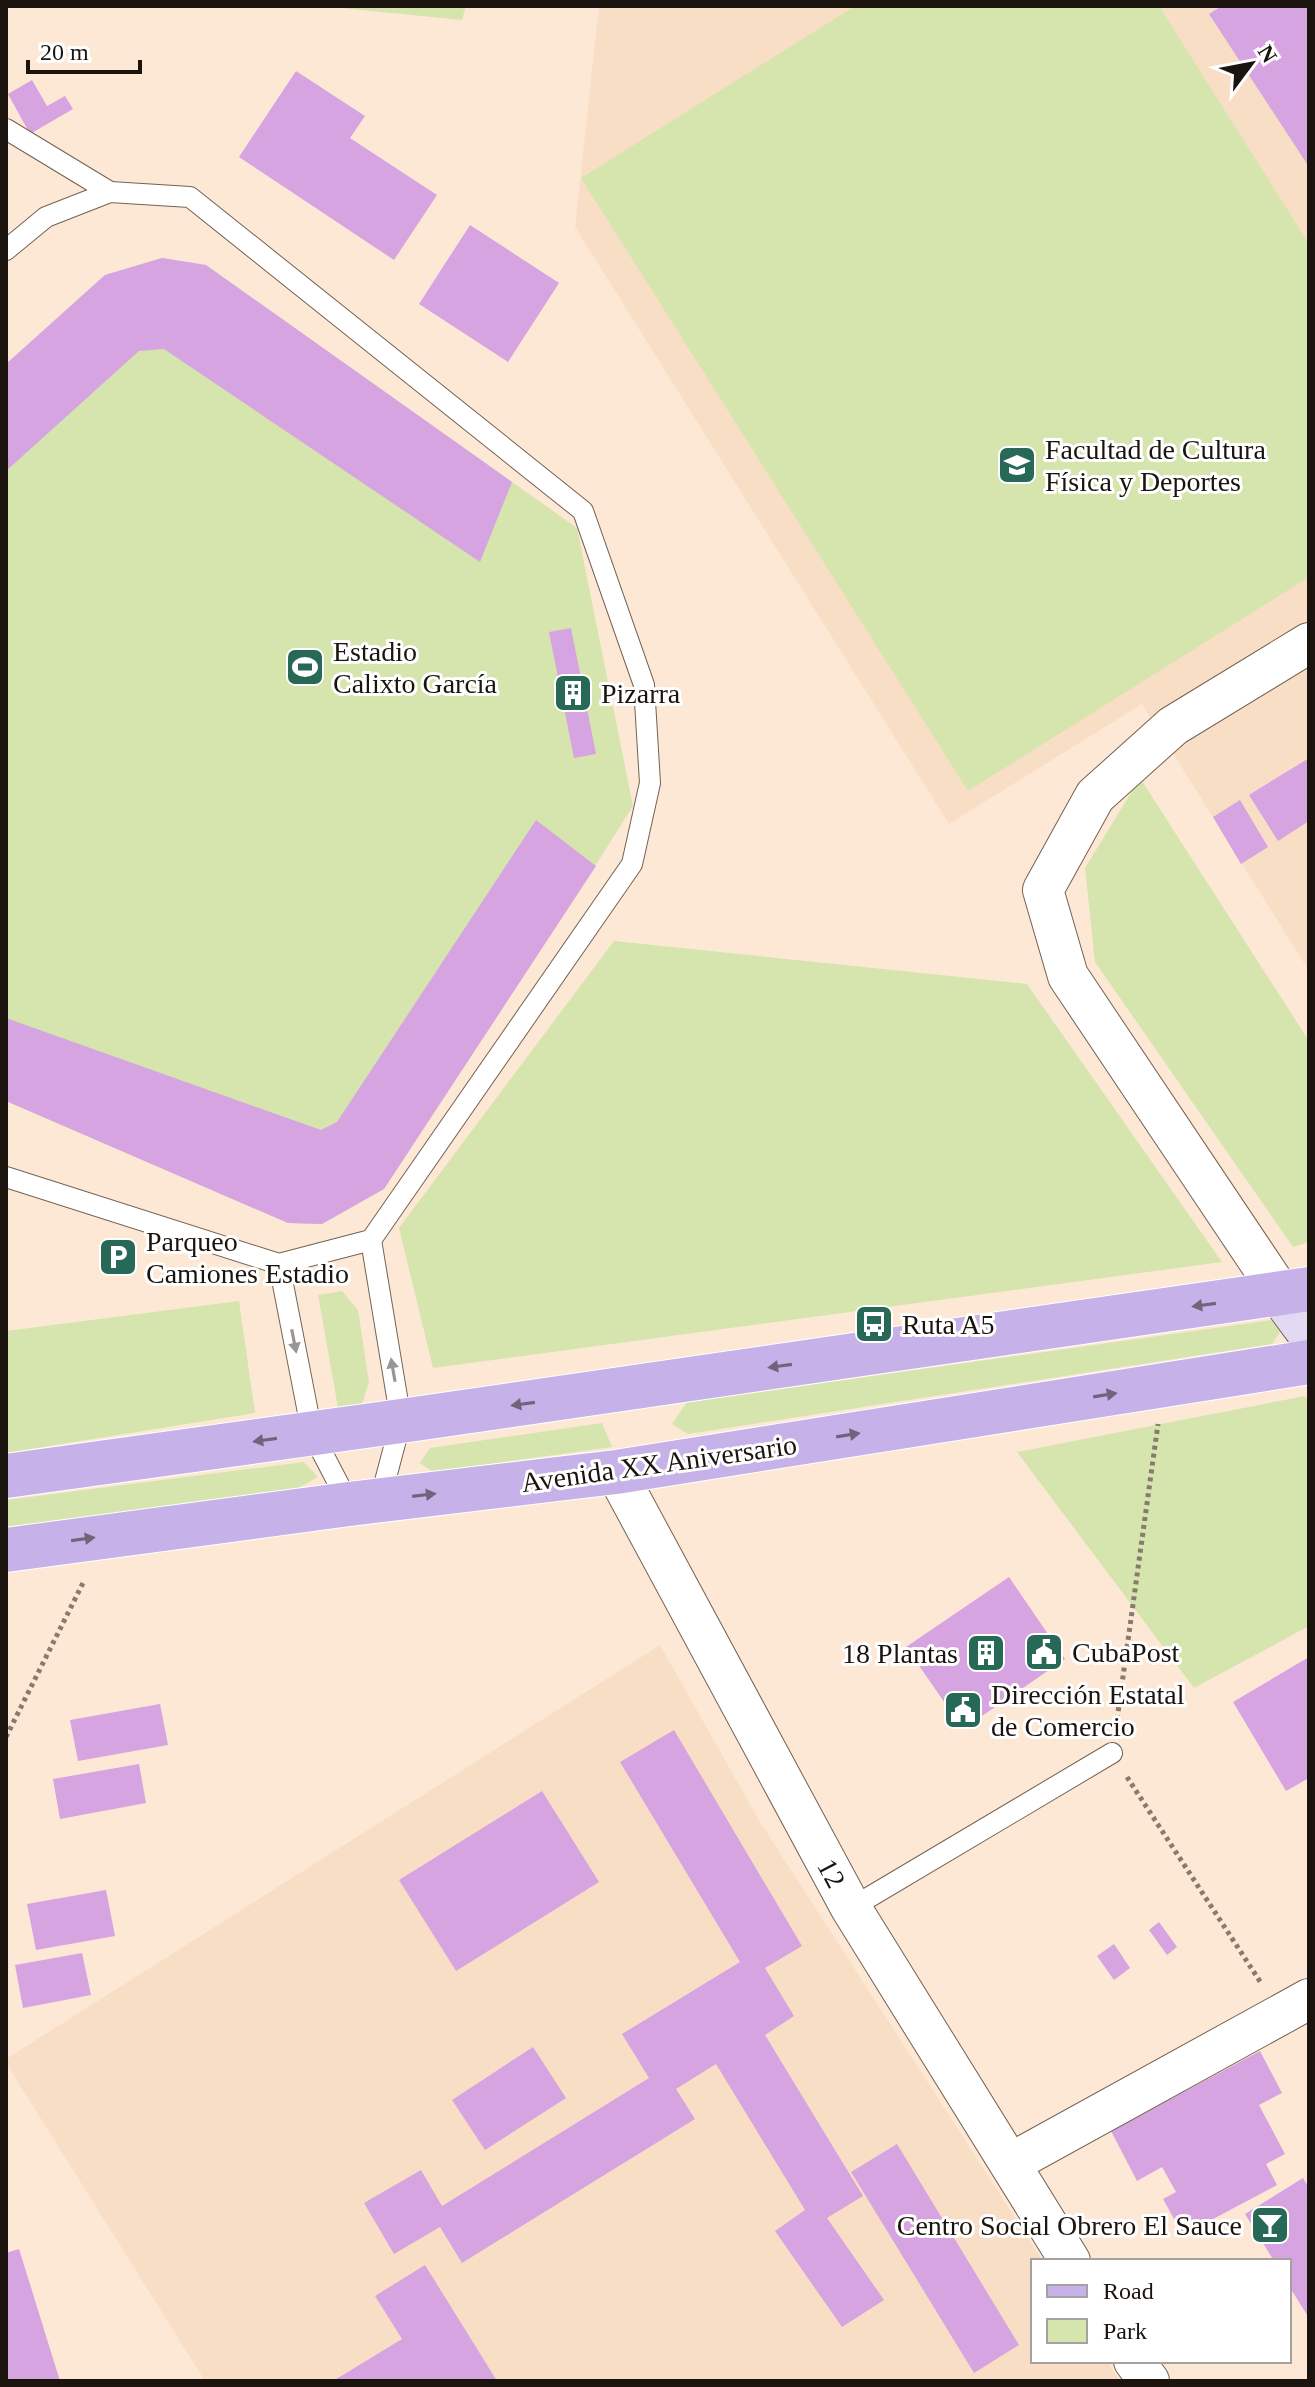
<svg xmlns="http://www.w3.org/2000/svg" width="1315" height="2387" font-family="'Times New Roman',serif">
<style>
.built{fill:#f9dec6}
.green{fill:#d6e5ae}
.building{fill:#d5a4e1}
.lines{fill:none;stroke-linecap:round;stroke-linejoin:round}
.lane-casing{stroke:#746252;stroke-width:22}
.street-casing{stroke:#746252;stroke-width:42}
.secondary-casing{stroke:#746252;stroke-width:46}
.primary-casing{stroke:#fff;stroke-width:46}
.path{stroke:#887a6e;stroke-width:5;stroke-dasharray:4 4;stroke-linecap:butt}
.lane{stroke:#fff;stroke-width:20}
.street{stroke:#fff;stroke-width:40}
.secondary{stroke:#e2d9f3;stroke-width:44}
.primary{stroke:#c6b2e8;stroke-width:44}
.oneway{fill:#70637b}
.oneway2{fill:#989593}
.labels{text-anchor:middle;stroke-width:6;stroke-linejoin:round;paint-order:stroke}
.poi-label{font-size:28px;fill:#1b140e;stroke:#fff;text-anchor:start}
.street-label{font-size:28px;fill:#1b140e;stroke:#fff}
</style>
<rect width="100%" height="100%" fill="#fde8d6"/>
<g class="built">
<polygon points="599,6 1309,6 1309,971 1142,704 949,824 575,227"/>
<polygon points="660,1645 760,1822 1043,2261 1033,2261 1033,2361 1107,2361 1120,2381 205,2381 6,2063 6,2059"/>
</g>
<g class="green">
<polygon points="321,6 466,6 462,20"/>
<polygon points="855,6 1159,6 1309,244 1309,577 968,791 581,178"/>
<polygon points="162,258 206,265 577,528 633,806 580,890 384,1189 322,1224 288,1223 6,1101 6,364 105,275"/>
<polygon points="1140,778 1309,1041 1309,1242 1293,1247 1095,962 1085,868"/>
<polygon points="614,941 1027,984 1222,1262 433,1368 399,1228"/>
<polygon points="342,1291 358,1310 369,1382 361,1407 339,1413 318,1295"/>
<polygon points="239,1301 255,1413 6,1453 6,1331"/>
<polygon points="1272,1320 1280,1332 1272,1344 688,1434 672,1424 687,1402"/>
<polygon points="1305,1396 1309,1401 1309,1626 1194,1688 1017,1452"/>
<polygon points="602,1423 612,1447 433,1472 420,1463 430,1448"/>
<polygon points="304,1462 318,1477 295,1490 6,1527 6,1500"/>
</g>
<g class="building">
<polygon points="1222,6 1309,6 1309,167 1209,14"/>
<polygon points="296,71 365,116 350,138 437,195 394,260 239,157"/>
<polygon points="32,80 47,106 65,96 73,109 30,134 8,94"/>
<polygon points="470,225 559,283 508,362 419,304"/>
<polygon points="162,258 206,265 512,482 480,562 164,349 139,351 6,471 6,364 105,275"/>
<polygon points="571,628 596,754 574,758 549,632"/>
<polygon points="1309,758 1309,821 1278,841 1249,795"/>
<polygon points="1240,800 1268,847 1241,864 1213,817"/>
<polygon points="536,820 596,866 384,1189 322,1224 288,1223 6,1101 6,1018 321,1130 337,1122"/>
<polygon points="1009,1577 1065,1659 963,1729 906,1647"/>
<polygon points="1309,1657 1309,1778 1286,1791 1233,1702"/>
<polygon points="160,1704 168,1745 78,1761 70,1720"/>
<polygon points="674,1730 802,1946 765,1968 794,2016 765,2035 863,2196 827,2218 884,2300 842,2327 775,2231 805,2210 716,2064 676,2089 695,2119 462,2263 440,2227 394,2254 364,2203 421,2170 442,2206 649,2078 622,2034 740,1962 620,1762"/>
<polygon points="139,1764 146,1803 60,1819 53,1779"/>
<polygon points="542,1791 599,1882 456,1971 399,1880"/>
<polygon points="106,1890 115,1936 36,1950 27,1904"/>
<polygon points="1159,1922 1177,1947 1167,1955 1149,1930"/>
<polygon points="1114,1944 1130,1968 1114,1980 1097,1956"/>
<polygon points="82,1953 91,1995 23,2008 15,1965"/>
<polygon points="533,2047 566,2098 485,2150 452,2100"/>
<polygon points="1260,2051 1282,2093 1259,2105 1285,2154 1266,2164 1277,2185 1183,2235 1163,2199 1176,2192 1162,2167 1137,2181 1111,2131"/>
<polygon points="897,2144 1019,2345 974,2373 851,2172"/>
<polygon points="1303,2178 1309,2188 1309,2318 1289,2286 1289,2261 1274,2261 1245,2214"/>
<polygon points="19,2249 60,2381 6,2381 6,2253"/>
<polygon points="425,2265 497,2381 333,2381 402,2339 375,2296"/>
</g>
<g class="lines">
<g class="lane-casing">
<g id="lane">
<polyline points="6,129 110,192"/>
<polyline points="6,250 46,217 110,192 190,197 583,511 644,685 650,783 632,864 371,1240 279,1264 6,1177"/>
<polyline points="371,1240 401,1421 380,1500"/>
<polyline points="279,1264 312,1433 349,1504"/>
<polyline points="851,1908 1112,1753"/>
</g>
</g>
<g class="street-casing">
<g id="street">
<polyline points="1281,1294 1068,976 1043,890 1095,796 1173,726 1309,643"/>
<polyline points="616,1472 851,1908 1070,2261"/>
<polyline points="1011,2163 1309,1999"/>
<polyline points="1134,2361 1149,2381"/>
</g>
</g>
<g class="secondary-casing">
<polyline id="secondary" points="1281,1294 1309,1332"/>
</g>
<g class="primary-casing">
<g id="primary">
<polyline points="6,1476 401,1421 1309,1289"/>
<polyline points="6,1550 349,1504 616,1472 1309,1362"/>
</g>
</g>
<g class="path">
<polyline points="1116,1727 1158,1424"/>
<polyline points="6,1737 84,1581"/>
<polyline points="1127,1777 1261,1983"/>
</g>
<use href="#lane" class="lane"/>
<use href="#street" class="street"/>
<use href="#secondary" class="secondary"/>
<use href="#primary" class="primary"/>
</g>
<defs><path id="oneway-solid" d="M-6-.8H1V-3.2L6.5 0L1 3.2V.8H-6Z" transform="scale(2)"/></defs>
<g class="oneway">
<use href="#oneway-solid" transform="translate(1204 1305) rotate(172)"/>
<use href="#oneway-solid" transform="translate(780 1366) rotate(172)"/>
<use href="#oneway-solid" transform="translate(1105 1395) rotate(-9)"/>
<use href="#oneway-solid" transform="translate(523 1404) rotate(172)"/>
<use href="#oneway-solid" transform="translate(848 1435) rotate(-9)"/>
<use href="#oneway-solid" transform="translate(265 1440) rotate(172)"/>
<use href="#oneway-solid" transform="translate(424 1495) rotate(-7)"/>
<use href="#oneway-solid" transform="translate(83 1539) rotate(-8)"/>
</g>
<g class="oneway2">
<use href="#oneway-solid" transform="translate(294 1341) rotate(79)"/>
<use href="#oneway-solid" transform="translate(393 1370) rotate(-100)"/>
</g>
<defs>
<g id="university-square" transform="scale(2)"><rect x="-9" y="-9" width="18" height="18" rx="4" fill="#286856" stroke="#fff"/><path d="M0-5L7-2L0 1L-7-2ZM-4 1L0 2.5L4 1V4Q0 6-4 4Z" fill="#fff"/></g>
<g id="stadium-square" transform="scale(2)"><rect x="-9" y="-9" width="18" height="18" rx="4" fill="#286856" stroke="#fff"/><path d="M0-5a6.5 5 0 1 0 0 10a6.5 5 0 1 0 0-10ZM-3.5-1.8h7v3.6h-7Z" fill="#fff"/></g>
<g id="building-square" transform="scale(2)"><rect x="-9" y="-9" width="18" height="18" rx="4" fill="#286856" stroke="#fff"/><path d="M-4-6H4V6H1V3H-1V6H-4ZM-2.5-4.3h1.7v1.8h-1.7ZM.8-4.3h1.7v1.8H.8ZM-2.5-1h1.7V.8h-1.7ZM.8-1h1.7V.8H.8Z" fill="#fff"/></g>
<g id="parking-square" transform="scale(2)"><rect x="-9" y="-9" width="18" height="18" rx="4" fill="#286856" stroke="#fff"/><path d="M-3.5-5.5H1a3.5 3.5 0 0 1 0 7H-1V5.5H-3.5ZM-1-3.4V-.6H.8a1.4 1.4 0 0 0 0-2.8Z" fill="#fff"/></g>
<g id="bus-square" transform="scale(2)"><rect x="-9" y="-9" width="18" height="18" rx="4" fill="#286856" stroke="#fff"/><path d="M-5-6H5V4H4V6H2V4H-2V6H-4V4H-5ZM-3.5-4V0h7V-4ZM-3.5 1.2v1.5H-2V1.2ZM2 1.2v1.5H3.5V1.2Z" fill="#fff"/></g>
<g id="civic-square" transform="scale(2)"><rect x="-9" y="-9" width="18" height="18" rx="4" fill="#286856" stroke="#fff"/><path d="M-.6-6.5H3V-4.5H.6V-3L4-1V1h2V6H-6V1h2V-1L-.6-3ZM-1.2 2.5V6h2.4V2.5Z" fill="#fff"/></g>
<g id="bar-square" transform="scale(2)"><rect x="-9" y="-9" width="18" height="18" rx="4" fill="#286856" stroke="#fff"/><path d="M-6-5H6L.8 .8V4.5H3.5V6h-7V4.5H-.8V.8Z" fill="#fff"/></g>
</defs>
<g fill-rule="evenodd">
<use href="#university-square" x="1017" y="465"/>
<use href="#stadium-square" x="305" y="667"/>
<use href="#building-square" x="573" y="693"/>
<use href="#parking-square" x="118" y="1257"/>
<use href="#bus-square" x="874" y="1324"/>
<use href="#civic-square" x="1044" y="1652"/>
<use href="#building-square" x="986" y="1653"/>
<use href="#civic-square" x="963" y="1710"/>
<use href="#bar-square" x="1270" y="2225"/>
</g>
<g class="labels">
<g class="poi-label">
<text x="1045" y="459">Facultad de Cultura<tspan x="1045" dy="32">Física y Deportes</tspan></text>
<text x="333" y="661">Estadio<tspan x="333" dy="32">Calixto García</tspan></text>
<text x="601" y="703">Pizarra</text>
<text x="146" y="1251">Parqueo<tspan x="146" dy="32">Camiones Estadio</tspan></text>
<text x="902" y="1334">Ruta A5</text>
<text x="1072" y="1662">CubaPost</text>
<text x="958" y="1663" text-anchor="end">18 Plantas</text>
<text x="991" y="1704">Dirección Estatal<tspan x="991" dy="32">de Comercio</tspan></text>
<text x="1242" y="2235" text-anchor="end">Centro Social Obrero El Sauce</text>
</g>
<g class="street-label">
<text transform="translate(659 1463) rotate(-8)" y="10">Avenida XX Aniversario</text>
<text transform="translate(832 1873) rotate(62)" y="10">12</text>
</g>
</g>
<rect width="1315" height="2387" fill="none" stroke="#1b140e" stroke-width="16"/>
<rect x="1031" y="2259" width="260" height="104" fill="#ffffff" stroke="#a4a19f" stroke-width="2"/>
<rect x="1047" y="2285" width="40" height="12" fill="#c6b2e8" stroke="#a4a19f" stroke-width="2"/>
<text x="1103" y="2299" font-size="24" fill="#1b140e">Road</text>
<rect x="1047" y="2319" width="40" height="24" fill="#d6e5ae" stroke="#a4a19f" stroke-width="2"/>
<text x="1103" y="2339" font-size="24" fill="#1b140e">Park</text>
<g transform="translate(1251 64) rotate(58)" stroke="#ffffff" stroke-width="6" paint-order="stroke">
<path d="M0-6L14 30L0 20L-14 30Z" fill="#1b140e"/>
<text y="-12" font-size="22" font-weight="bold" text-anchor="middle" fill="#1b140e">N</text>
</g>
<path d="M28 60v12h112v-12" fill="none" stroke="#1b140e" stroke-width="4"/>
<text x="40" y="60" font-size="24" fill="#1b140e" stroke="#ffffff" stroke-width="6" paint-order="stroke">20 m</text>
</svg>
